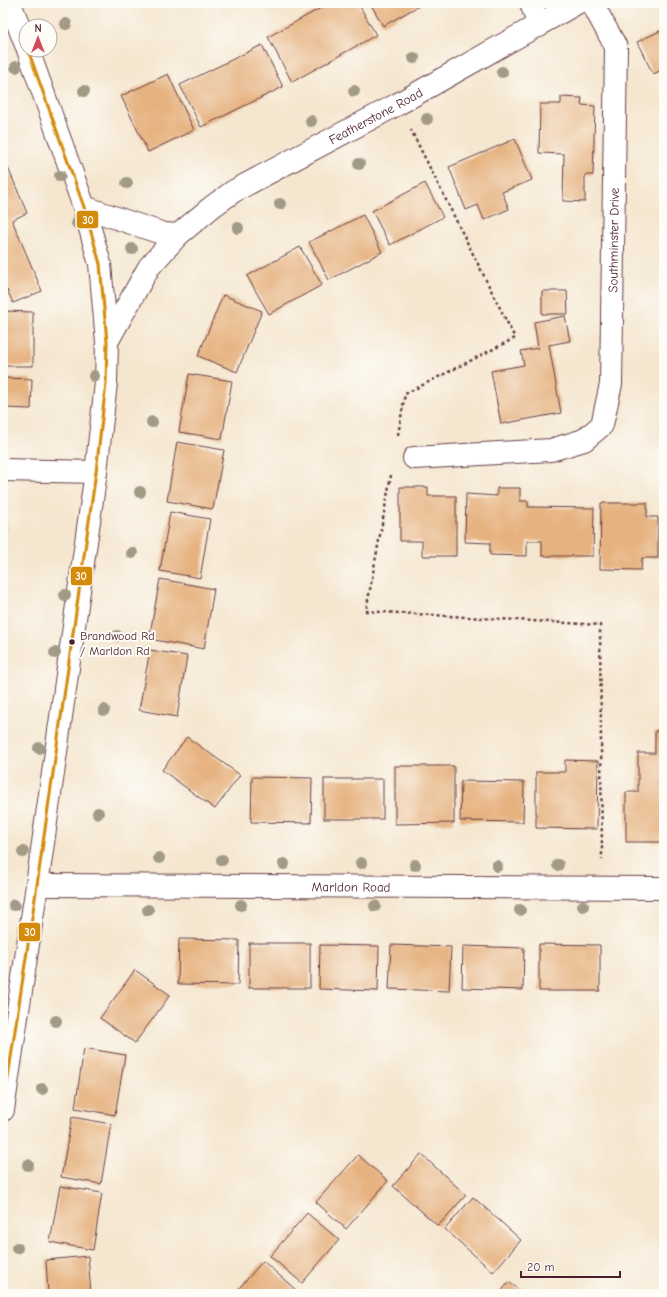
<svg xmlns="http://www.w3.org/2000/svg" width="667" height="1297" font-family="'Comic Neue',sans-serif">
<style>
.building{fill:#e6b280}
.lines{fill:none;stroke-linecap:round;stroke-linejoin:round}
.minor-casing{stroke:#643d44;stroke-width:24}
.path{stroke:#643d44;stroke-width:2.5;stroke-dasharray:3 3;stroke-linecap:butt}
.minor{stroke:#fff;stroke-width:22}
.bus-1-casing{stroke:#fdfcf7;stroke-width:6}
.bus-1{stroke:#d48b09;stroke-width:3}
.tree{fill:#a19a87}
.bus-dot{fill:#4a1f2b;stroke:#fdfcf7;stroke-width:1.5}
.labels{text-anchor:middle;stroke-width:4;stroke-linejoin:round;paint-order:stroke}
.bus-label{font-size:12px;fill:#4a1f2b;stroke:#fdfcf7;text-anchor:start}
.street-label{font-size:13px;fill:#4a1f2b;stroke:#fdfcf7}
.line-badge{stroke:#fdfcf7;stroke-width:1.5}
.badge-label{font-size:11px;text-anchor:middle;font-weight:bold;fill:#fff}
</style>
<rect width="100%" height="100%" fill="#fdfcf7"/>
<filter id="ink" filterUnits="userSpaceOnUse"><feTurbulence type="fractalNoise" baseFrequency=".025" numOctaves="2"/><feDisplacementMap in="SourceGraphic" scale="8" xChannelSelector="R" yChannelSelector="G"/><feConvolveMatrix kernelMatrix="1 2 1 2 8 2 1 2 1" color-interpolation-filters="sRGB"/></filter>
<filter id="wash" filterUnits="userSpaceOnUse"><feTurbulence type="fractalNoise" baseFrequency=".012" numOctaves="4" result="noise"/><feDisplacementMap in="SourceGraphic" scale="16" xChannelSelector="R" yChannelSelector="G"/><feGaussianBlur stdDeviation="0.9" result="paint"/><feColorMatrix in="noise" values="0 0 0 0 0 0 0 0 0 0 0 0 0 0 0 0 0 1.4 0 .05"/><feComposite in="paint" operator="in"/></filter>
<g filter="url(#wash)">
<rect width="100%" height="100%" fill="#f5e6cf"/>
<g id="blocks">
<g class="building">
<polygon points="330,3 358,3 376,35 292,82 268,37"/>
<polygon points="370,3 424,3 383,26"/>
<polygon points="664,29 664,69 653,74 637,42"/>
<polygon points="262,45 283,87 201,127 180,85"/>
<polygon points="168,74 194,130 148,152 121,96"/>
<polygon points="561,97 582,98 581,105 595,106 593,175 585,175 585,202 563,201 564,154 539,153 540,104 561,104"/>
<polygon points="515,139 532,180 502,192 509,209 484,220 478,205 466,210 449,167"/>
<polygon points="6,163 27,213 12,220 42,291 13,303 7,290 3,292 3,164"/>
<polygon points="425,183 443,217 390,245 372,211"/>
<polygon points="363,215 382,252 329,280 309,242"/>
<polygon points="300,247 322,285 269,314 247,276"/>
<polygon points="542,291 567,291 568,314 542,314"/>
<polygon points="223,295 262,311 237,372 198,356"/>
<polygon points="3,311 33,312 33,366 3,366"/>
<polygon points="565,316 570,341 549,345 561,413 501,424 491,371 524,365 521,351 538,348 534,322"/>
<polygon points="189,374 232,381 222,439 179,432"/>
<polygon points="3,378 32,379 31,409 3,408"/>
<polygon points="177,442 224,450 213,509 167,501"/>
<polygon points="400,487 428,487 428,496 456,496 456,556 422,556 422,541 400,541"/>
<polygon points="497,488 520,488 520,501 528,501 528,507 594,508 593,556 542,556 542,541 527,541 527,556 490,555 490,543 465,542 466,494 497,496"/>
<polygon points="601,503 647,503 647,517 658,517 658,558 642,558 641,570 600,569"/>
<polygon points="170,512 210,519 200,578 160,571"/>
<polygon points="3,521 7,522 4,548 3,548"/>
<polygon points="160,579 214,589 204,649 149,639"/>
<polygon points="150,650 187,656 177,717 139,710"/>
<polygon points="655,731 664,731 664,842 626,842 626,792 638,792 638,753 655,753"/>
<polygon points="187,737 240,775 215,809 162,770"/>
<polygon points="565,760 598,761 597,829 536,828 536,772 565,772"/>
<polygon points="395,766 454,766 454,823 395,824"/>
<polygon points="252,777 312,778 311,823 251,822"/>
<rect x="324" y="779" width="59" height="40"/>
<polygon points="461,781 524,782 523,822 460,821"/>
<polygon points="179,939 239,940 238,985 178,984"/>
<rect x="249" y="943" width="61" height="45"/>
<polygon points="539,944 600,945 600,991 539,991"/>
<polygon points="320,945 379,946 378,991 319,989"/>
<polygon points="391,945 451,947 449,991 389,989"/>
<polygon points="463,946 524,948 523,990 462,988"/>
<polygon points="135,970 170,995 135,1043 100,1018"/>
<polygon points="84,1048 125,1055 115,1115 75,1108"/>
<polygon points="72,1117 111,1124 101,1184 61,1177"/>
<polygon points="421,1154 466,1195 438,1226 393,1186"/>
<polygon points="358,1155 388,1181 346,1229 316,1202"/>
<polygon points="60,1186 102,1193 93,1250 50,1242"/>
<polygon points="473,1197 521,1240 493,1272 445,1229"/>
<polygon points="307,1213 339,1240 302,1283 270,1256"/>
<polygon points="88,1256 91,1294 48,1294 46,1260"/>
<polygon points="263,1261 296,1290 293,1294 234,1294"/>
<polygon points="509,1282 524,1294 499,1294"/>
</g>
</g>
</g>
<g filter="url(#ink)">
<use href="#blocks" fill-opacity="0" stroke="#643d44" stroke-width="1"/>
<g class="lines">
<g class="minor-casing">
<g id="minor">
<polyline points="10,3 26,45"/>
<polyline points="531,3 539,26"/>
<path id="s1" d="M84,207L164,234L178,235L213,206L234,191L398,104L577,3"/>
<polyline points="107,342 149,267 178,235"/>
<path id="s2" d="M414,458L551,450L584,440L602,425L611,384L616,47L592,3"/>
<polyline points="3,470 96,472"/>
<path id="s3" d="M37,885L664,888"/>
<polyline points="3,1110 37,885 96,472 106,383 107,342 100,264 84,207 28,50"/>
</g>
</g>
<g class="path">
<polyline points="398,435 405,394 515,338 411,130"/>
<polyline points="391,475 366,611 600,625 602,860"/>
</g>
<use href="#minor" class="minor"/>
<g class="bus-1-casing">
<polyline id="bus-1" points="3,1110 37,885 96,472 106,383 107,342 100,264 84,207 28,50"/>
</g>
<use href="#bus-1" class="bus-1"/>
</g>
<g class="tree">
<circle cx="66" cy="24" r="6"/>
<circle cx="414" cy="58" r="6"/>
<circle cx="16" cy="67" r="6"/>
<circle cx="502" cy="72" r="6"/>
<circle cx="84" cy="91" r="6"/>
<circle cx="354" cy="91" r="6"/>
<circle cx="427" cy="119" r="6"/>
<circle cx="311" cy="121" r="6"/>
<circle cx="359" cy="164" r="6"/>
<circle cx="60" cy="176" r="6"/>
<circle cx="127" cy="183" r="6"/>
<circle cx="280" cy="204" r="6"/>
<circle cx="77" cy="223" r="6"/>
<circle cx="238" cy="228" r="6"/>
<circle cx="132" cy="249" r="6"/>
<circle cx="94" cy="376" r="6"/>
<circle cx="152" cy="422" r="6"/>
<circle cx="140" cy="492" r="6"/>
<circle cx="132" cy="553" r="6"/>
<circle cx="65" cy="595" r="6"/>
<circle cx="117" cy="636" r="6"/>
<circle cx="55" cy="653" r="6"/>
<circle cx="104" cy="710" r="6"/>
<circle cx="39" cy="748" r="6"/>
<circle cx="98" cy="813" r="6"/>
<circle cx="23" cy="852" r="6"/>
<circle cx="159" cy="858" r="6"/>
<circle cx="222" cy="860" r="6"/>
<circle cx="361" cy="863" r="6"/>
<circle cx="284" cy="864" r="6"/>
<circle cx="415" cy="865" r="6"/>
<circle cx="558" cy="865" r="6"/>
<circle cx="497" cy="866" r="6"/>
<circle cx="14" cy="905" r="6"/>
<circle cx="241" cy="905" r="6"/>
<circle cx="375" cy="906" r="6"/>
<circle cx="583" cy="906" r="6"/>
<circle cx="148" cy="910" r="6"/>
<circle cx="520" cy="910" r="6"/>
<circle cx="56" cy="1021" r="6"/>
<circle cx="42" cy="1089" r="6"/>
<circle cx="28" cy="1165" r="6"/>
<circle cx="17" cy="1248" r="6"/>
</g>
</g>
<circle class="bus-dot" cx="72" cy="642" r="3.5"/>
<g class="labels">
<g class="bus-label">
<text x="80" y="640">Brandwood Rd<tspan x="80" dy="15">/ Marldon Rd</tspan></text>
</g>
<g class="street-label">
<text dy="5" stroke="none"><textPath href="#s1" startOffset="330">Featherstone Road</textPath></text>
<text dy="5" stroke="none"><textPath href="#s2" startOffset="381">Southminster Drive</textPath></text>
<text dy="5" stroke="none"><textPath href="#s3" startOffset="314">Marldon Road</textPath></text>
</g>
</g>
<g class="line-badge">
<rect x="76" y="210" width="23" height="19" rx="4" fill="#d48b09"/>
<rect x="70" y="566" width="23" height="20" rx="4" fill="#d48b09"/>
<rect x="18" y="922" width="23" height="20" rx="4" fill="#d48b09"/>
</g>
<g class="badge-label">
<text x="88" y="224">30</text>
<text x="81" y="580">30</text>
<text x="30" y="936">30</text>
</g>
<rect width="667" height="1297" fill="none" stroke="#fdfcf7" stroke-width="16"/>
<g transform="translate(38 38)"><circle r="19" fill="#fdfcf7" stroke="#b5a4a5"/>
<path d="M0-3L7 15L0 10L-7 15Z" fill="#d1495b"/>
<text y="-6" font-size="11" font-weight="bold" text-anchor="middle" fill="#4a1f2b">N</text>
</g>
<path d="M521 1271v6h99v-6" fill="none" stroke="#4a1f2b" stroke-width="2"/>
<text x="527" y="1271" font-size="12" fill="#4a1f2b" stroke="#fdfcf7" stroke-width="3" paint-order="stroke">20 m</text>
</svg>
